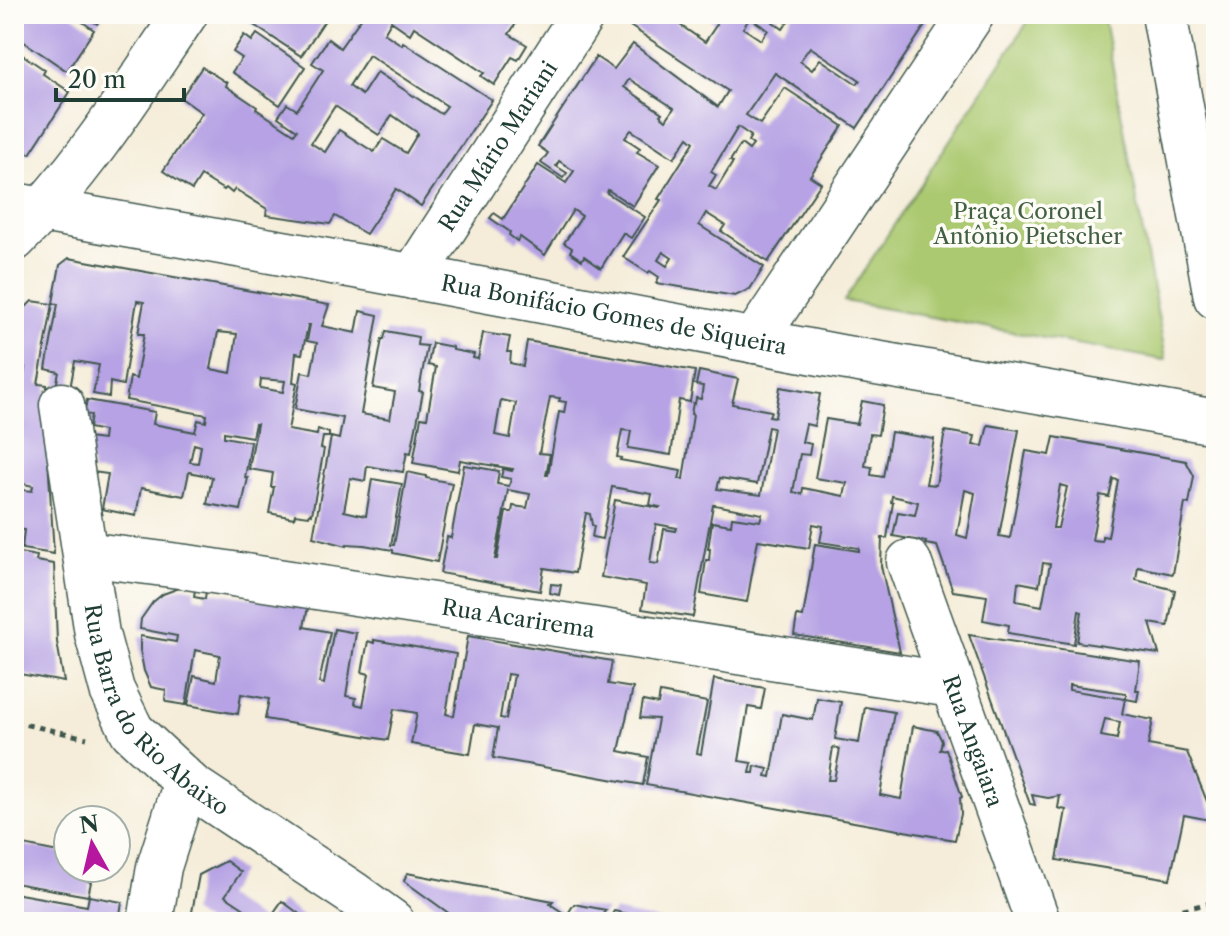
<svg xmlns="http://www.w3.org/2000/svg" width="1230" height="936" font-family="'Libre Caslon Text',serif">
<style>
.green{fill:#abc970;stroke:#658352;stroke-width:2}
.building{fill:#b6a2e4;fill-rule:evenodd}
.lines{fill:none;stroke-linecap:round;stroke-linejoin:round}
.street-casing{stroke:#3f574d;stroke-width:47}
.path{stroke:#3f574d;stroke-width:5;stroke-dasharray:6 6;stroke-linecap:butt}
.street{stroke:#fff;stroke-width:44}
.labels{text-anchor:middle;stroke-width:7;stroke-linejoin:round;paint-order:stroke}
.street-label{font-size:22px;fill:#1f3d34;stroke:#fdfcf7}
.park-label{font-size:22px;fill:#426043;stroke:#fdfcf7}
</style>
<rect width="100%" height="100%" fill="#fdfcf7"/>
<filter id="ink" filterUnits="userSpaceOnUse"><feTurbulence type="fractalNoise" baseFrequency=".0125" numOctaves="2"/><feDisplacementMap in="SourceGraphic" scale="16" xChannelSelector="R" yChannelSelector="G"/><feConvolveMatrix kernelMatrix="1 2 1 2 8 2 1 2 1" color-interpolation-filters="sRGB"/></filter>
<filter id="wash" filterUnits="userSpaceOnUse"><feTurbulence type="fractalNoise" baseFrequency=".006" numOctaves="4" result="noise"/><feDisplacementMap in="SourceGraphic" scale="32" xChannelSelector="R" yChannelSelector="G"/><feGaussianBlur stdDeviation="1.8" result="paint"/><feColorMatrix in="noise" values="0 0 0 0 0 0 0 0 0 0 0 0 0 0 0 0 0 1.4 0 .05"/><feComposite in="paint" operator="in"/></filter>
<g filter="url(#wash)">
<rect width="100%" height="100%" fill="#f5edd9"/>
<polygon class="green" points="1033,14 1103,14 1166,359 1164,360 844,301"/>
<g id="blocks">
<g class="building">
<polygon points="14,14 71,14 94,30 67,71 14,35"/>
<polygon points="81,14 104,14 97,24"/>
<polygon points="242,14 329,14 301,56 240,16"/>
<path d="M364,14H505L517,22L509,34L527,45L518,60L512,57L494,85L481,76L484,73L414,27L410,34L391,21L384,33L402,45L403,42L492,100L421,206L396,189L366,234L335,216L330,224L266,215L267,209L235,189L232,193L226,188L224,190L201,176L192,190L163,171L202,113L181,98L202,67L227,83L226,86L257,107L256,109L294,134L297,130L278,117L287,104L297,110L323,70L312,63L328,39L340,48ZM369,55L447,106L441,114L377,72L362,95L349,86ZM335,106L379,135L392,115L418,133L406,153L383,139L374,152L339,130L325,152L311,143Z"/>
<path d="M625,14H664L705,42L717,24L702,14H779L773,22L783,29L793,14H918L928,21L857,128L775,73L746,115L760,124L785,88L843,126L810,176L821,183L768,262L721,231L725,225L706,213L699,225L764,267L750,289L735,296L656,283L659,277L650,271L648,273L623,257L661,200L658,199L694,142L688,137L674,158L631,130L625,138L640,148L637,152L659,165L633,206L608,190L607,193L645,217L631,238L623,233L601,268L584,256L582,260L570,252L572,248L564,243L582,216L573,210L545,255L520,237L517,241L509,235L510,232L490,218L494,213L503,219L538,165L566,183L574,171L559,161L556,166L567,173L563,178L541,163L548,153L538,146L596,57L614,69L633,44L718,107L728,91L621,20ZM750,18L768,30L761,40L743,28ZM810,47L860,80L857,84L820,59L812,70L800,61ZM629,79L674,108L666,120L660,115L662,113L624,87ZM738,127L751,136L748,141L753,145L749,150L741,144L730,161L733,162L716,190L709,186L716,175L711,172ZM663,252L672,258L667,266L658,260Z"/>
<polygon points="1207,14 1216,14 1216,36 1211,36"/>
<polygon points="257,34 305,67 280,105 232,72 242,58 233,52 244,35 252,41"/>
<polygon points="14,49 45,70 43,74 70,92 30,154 26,152 24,157 14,150"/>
<path d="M69,258L329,305L322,326L356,333L360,311L378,315L361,414L390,419L395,392L373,388L382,339H384L386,331L418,337L417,345L427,346L419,391L423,392L411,453L407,452L403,472L367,466L365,481L350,478L344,511L366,516L372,479L402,484L391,545H394L407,472L426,476V478L452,483L437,562L393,553V550L364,545L347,544V546L313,537L331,437L339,439L343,418L295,409L302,372L311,374L317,343L307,341L310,325H308L302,354L296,353L293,382L297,383L288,430L317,435L318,429L329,433V437H323L321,448L324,449L312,514L310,513L309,516L295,514L294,518L269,513L274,487H271L273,473L249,469L257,424H255L252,437L224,432V437L251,442L245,478H248L241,510L207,504L212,477L189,472L184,496L141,488L136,516L102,509L108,474L93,472L87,438L103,440L104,431L89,428L91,415L84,414L87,400L155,412L153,424L195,432L198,420L206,422L207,415L126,400L130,377L136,379L144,334H138L144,302L137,301L123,385L110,382L109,397L93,394L99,365L75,361L70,389L56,387L59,372L46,369L58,304L53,303L60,265ZM218,332L237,334L231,373L211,369ZM261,379L285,381L283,392L260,388ZM194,444L201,446L198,463L190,462Z"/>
<polygon points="32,301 53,304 38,384 47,385 45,411 54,554 22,549 24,530 14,529 14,489 32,491 33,486 20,483 22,473 14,472 14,379 23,381 25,367 14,365 14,319"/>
<path d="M483,333L510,337L507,352H511L510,363L523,366L527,341L695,371L690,402L679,400L671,455L628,448L631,431L622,430L617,457L621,458L620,460L681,471L679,479H683L693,415L691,414L693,403L695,404L696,398L701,399L703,386L696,385L699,371L738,379L732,404L771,411L769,416L775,417L780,387L820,394L814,426L806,424L802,442L811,444L809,455L800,454L793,492L802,494L803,488L844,496L847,483L815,478L826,419L857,424L862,401L883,405L878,435L870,434L865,466L872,467L871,475L883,477L891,432L934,439L926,484L936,485L945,431L975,436L973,445L983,446L988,425L1019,430L999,536L1010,538L1026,451L1050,455L1054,437L1186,461L1194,476L1189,504L1185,503L1173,574L1138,567L1136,580L1175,590L1168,626L1150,623L1159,654L1077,642L1082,612L1079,611L1074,644L1008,633L1009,625L983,620L987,596L953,591L937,546L925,544L926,542L893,536L898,512L915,515L918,502L892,496L891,502L893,503L887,538H882L881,566L900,652L794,635L797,616L803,617L815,544L859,551V548L820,542L823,526L813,524L809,548L758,540L747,602L701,594L706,560H709L710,549H708L712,522L731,525L732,517L760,521L762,514L715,505H713L693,617L642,609L646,585L601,577L615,500L659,508L660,507L650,505L652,494L612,487L602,539L592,537L594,526L592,525L590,514L586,513L575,573L544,568L540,591L440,573L447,537L451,538L464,465L499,471L497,484L509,486L511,479L501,477L503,469L512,471L513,469L460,460L458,471L413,463L421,417L427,418L436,367L428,365L432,343L453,347V350L474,354L473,358L478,359ZM550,397L560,398L559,401L566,402L564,413L559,412L548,475H546L550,454L539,453ZM501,400L516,403L510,438L495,435ZM768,427L773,428L761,495L717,489L720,478L757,484ZM1113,479L1118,480L1108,537L1102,536V541L1092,540L1100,495L1109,497ZM1060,485L1067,487L1058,528H1053ZM508,490L530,494L527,508L513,506L512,512H506L497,559H495ZM965,490L975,493L967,538L957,535ZM656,524L677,528L676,531L664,529L658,564L650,563ZM1043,563L1050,564L1042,606L1016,601L1018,582L1039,586Z"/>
<polygon points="14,552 37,556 36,561 54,564 57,642 64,682 14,673"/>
<polygon points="551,584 561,585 559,595 550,593"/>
<path d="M182,587L195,589L194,597L205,599L206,591L308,607L304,627L330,632L319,683L324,684L334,629L356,633L346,696L356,698L355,704L363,706L369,674L362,672L368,641L374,643V640L456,654L446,714L454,716L468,636L612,661L608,684L633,688L619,751L648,757L643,785L493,758L498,728L475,724L470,754L411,744L417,713L394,709L388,740L265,719L269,699L241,694L238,714L188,705L194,676L216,681L220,655L195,650L186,705L167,702L165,700L166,690L151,687L144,671L140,650V636L176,642L177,636L140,629L141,619L153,602L163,594ZM507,674L514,675L506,719L500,718Z"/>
<path d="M969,635L1140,661L1136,690H1139L1137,701L1126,699V693L1069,685V690L1125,699L1122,714L1153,720L1148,745L1187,752L1215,821L1184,815L1170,879L1057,860L1066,810L1058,808L1060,796L1048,798L1032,795L1035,805L1030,804ZM1105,719L1120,722L1117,739L1101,736Z"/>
<path d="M714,679L765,688L761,709L748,707L739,761L752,763L750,773H754L755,766L768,769L766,776L771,777L782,714L813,720L817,698L841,702L835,739L859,743L865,707L894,712L880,795L901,799L913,726L937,731L942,741L940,750L946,749L962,797L960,798L961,814L955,840L646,785L658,719L640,718L643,701L658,704L660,693L707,702L697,753L701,754ZM833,747L840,749L834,780H828Z"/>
<polygon points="14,843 68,854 68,868 90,868 88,881 91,882 88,896 14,883"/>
<polygon points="226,861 241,872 225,896 264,922 206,922 192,912 199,875"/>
<polygon points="407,873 553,901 550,904 567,915 574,904 606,910 597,922 461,922 404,881"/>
<polygon points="14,893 87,906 89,896 122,902 119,922 14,922"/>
<polygon points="282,901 310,922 267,922"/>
<polygon points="614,911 662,921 662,922 607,922"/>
</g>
</g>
</g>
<g filter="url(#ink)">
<use href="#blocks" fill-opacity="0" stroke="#3f574d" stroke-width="2"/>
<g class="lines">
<g class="street-casing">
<g id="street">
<polyline points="1164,14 1216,297"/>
<path id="s1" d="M14,205L372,269L841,357L1216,422"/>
<path d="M14,239C83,171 131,94 185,14"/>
<path id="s2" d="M413,277L583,14"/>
<polyline points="754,341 972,14"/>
<path id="s3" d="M62,405L97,634L112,690L132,731L191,786L352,893L392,922"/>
<path id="s4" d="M85,554L187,567L952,685"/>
<path id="s5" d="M909,562L1038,922"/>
<polyline points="150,922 159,867 186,782"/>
</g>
</g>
<g class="path">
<polyline points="14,722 87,738"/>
<polyline points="1124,922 1216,902"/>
</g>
<use href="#street" class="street"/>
</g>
</g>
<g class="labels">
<g class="street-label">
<text dy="8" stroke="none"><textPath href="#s2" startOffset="156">Rua Mário Mariani</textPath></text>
<text dy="8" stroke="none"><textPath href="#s1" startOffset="610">Rua Bonifácio Gomes de Siqueira</textPath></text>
<text dy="8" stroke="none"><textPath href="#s4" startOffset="438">Rua Acarirema</textPath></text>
<text dy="8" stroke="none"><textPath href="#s3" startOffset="330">Rua Barra do Rio Abaixo</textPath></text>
<text dy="8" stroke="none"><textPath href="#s5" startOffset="190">Rua Angaiara</textPath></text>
</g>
<g class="park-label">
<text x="1028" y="219">Praça Coronel<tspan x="1028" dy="25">Antônio Pietscher</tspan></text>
</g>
</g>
<rect width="1230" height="936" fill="none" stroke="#fdfcf7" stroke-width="48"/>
<g transform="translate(92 844) rotate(352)"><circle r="38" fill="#fdfcf7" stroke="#a4b0a9" stroke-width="2"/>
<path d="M0-6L14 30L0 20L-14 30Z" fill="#b5179e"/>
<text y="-12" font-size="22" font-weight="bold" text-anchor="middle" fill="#1f3d34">N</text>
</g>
<path d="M56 88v12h128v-12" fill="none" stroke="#1f3d34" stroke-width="4"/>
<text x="68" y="88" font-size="24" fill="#1f3d34" stroke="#fdfcf7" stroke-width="6" paint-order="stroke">20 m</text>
</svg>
